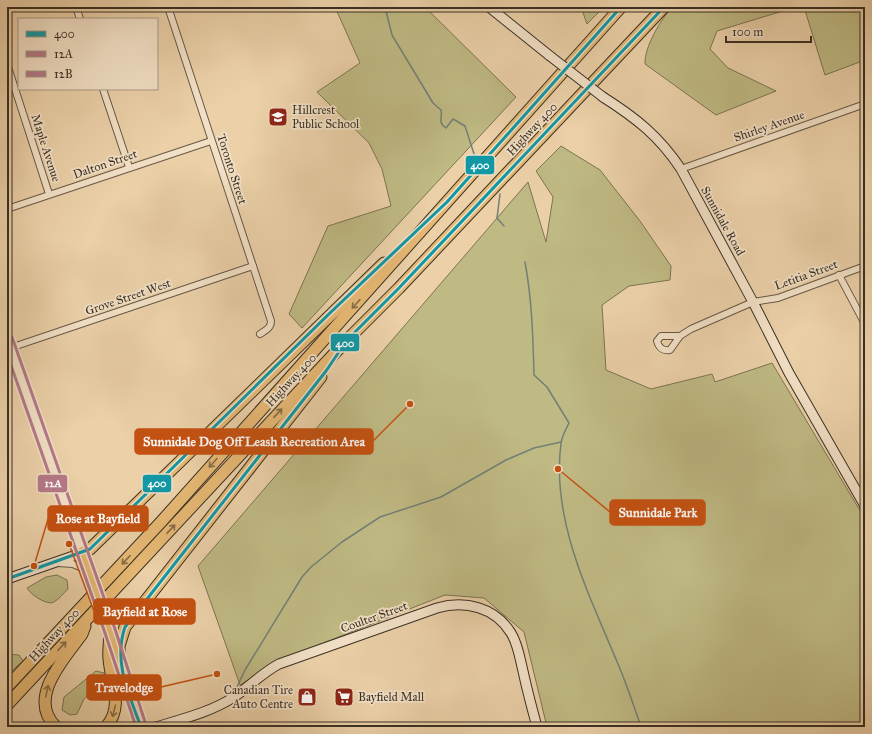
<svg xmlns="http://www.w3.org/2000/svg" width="872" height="734" font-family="'IM FELL Great Primer',serif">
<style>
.green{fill:#bfb983;stroke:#7c7454}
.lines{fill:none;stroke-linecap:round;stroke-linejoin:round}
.stream{stroke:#738077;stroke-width:1.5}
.street-casing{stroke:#665846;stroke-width:8}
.secondary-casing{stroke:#393025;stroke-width:11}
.primary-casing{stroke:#393025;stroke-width:12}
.highway-casing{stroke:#393025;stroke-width:13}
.street{stroke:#f2e0c6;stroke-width:6}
.secondary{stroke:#f2e0c6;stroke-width:9}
.primary{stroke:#e6b874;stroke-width:10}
.highway{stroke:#e6b874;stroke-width:11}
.secondary-bridge-casing{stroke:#393025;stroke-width:11;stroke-linecap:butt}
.primary-bridge-casing{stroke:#393025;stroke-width:12;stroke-linecap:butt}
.secondary-bridge{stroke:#f2e0c6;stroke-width:9}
.primary-bridge{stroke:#e6b874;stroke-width:10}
.bus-1-casing{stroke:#f2e0c6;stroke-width:6}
.bus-2-casing{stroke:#f2e0c6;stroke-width:6}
.bus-3-casing{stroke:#f2e0c6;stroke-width:6}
.bus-1{stroke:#1198a5;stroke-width:3}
.bus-2{stroke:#b57988;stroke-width:3}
.bus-3{stroke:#b57988;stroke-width:3}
.oneway{stroke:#876d49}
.labels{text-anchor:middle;stroke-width:3.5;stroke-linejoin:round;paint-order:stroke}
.poi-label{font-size:12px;fill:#393025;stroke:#f2e0c6;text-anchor:start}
.street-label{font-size:12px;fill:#393025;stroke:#f2e0c6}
.leader{fill:none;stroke:#c55111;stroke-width:1.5}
.callout-dot{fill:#c55111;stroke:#f2e0c6;stroke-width:1.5}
.callout{fill:#c55111;stroke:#c55111;stroke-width:1.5}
.callout-label{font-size:13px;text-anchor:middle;font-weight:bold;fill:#fff}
.line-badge{stroke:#f2e0c6;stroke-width:1.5}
.badge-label{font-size:11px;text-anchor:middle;font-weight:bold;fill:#fff}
</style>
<rect width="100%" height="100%" fill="#ebd0a8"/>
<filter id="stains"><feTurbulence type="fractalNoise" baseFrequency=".005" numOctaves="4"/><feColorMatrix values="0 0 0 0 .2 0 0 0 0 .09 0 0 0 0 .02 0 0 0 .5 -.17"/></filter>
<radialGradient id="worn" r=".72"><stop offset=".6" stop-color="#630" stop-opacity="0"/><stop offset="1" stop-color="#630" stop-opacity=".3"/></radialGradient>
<g class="green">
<polygon points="335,7 425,7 516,97 302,328 289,314 328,226 391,206 382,169 369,143 317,92 360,63"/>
<polygon points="581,7 604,7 587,24"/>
<path d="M673,7H796L717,31L710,49L728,68L776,91L716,115L645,64C644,48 661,18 673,7Z"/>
<polygon points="804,7 865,7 865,60 825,75"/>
<polygon points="561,146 600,170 640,221 671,266 670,280 629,286 602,305 606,370 651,389 712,374 715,382 772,363 865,519 865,727 547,727 524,632 484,598 445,595 278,661 240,685 198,566 528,182 546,242 553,197 536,171"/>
<path d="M57,575L67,580L68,589C64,593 59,599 54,602C47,606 30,594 27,588L46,577Z"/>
<polygon points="7,654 19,655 23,661 7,675"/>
<polygon points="96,671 104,673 106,680 84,699 77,714 70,715 62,710 64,697"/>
</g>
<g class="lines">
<g class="stream">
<path d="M385,7L392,35L433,103L441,110C443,118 437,122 446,128L453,119L465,126L475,157"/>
<polyline points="500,194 497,218 504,226"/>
<path d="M525,262C532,300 533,337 534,375L547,387L569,423C566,429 562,436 561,443C551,521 589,594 618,664C627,685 634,706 641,727"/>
<polyline points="236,689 245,670 302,577 311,567 342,542 380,517 441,497 506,460 534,448 561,442"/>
</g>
<g class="street-casing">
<g id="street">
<polyline points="76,7 80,19"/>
<path d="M168,7L271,321C271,328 266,330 260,334"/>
<polyline points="7,64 49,194"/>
<polyline points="103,89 129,167"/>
<polyline points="681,169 865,104"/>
<polyline points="7,209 211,141"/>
<polyline points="839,275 865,324"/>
<path d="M680,336H661L657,341C659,348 662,351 670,350L680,336L691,329L753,302L778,298L865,266"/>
<polyline points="10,348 253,266"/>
<polyline points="58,563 73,564 89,571"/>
</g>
</g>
<g class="secondary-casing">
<g id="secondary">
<polyline points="489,7 550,56"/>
<path d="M603,97C636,118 659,136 681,169L753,302L789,373L865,506"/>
<polyline points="7,339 82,553 7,579"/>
<path d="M156,727C182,719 211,712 234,697C250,686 262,673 279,664L437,608C465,600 495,607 511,633C518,644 520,659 523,671C527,690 532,708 537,727"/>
</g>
</g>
<g class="primary-casing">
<g id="primary">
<polyline points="82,553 89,571"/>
<polyline points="116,651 141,727"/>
</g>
</g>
<g class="highway-casing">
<g id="highway">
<polyline points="82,553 90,549 384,263"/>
<polyline points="119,659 119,646 125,627 321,377"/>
<polyline points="7,687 161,522 621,7"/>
<polyline points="7,705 347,340 399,288 664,7"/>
<path d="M56,727C26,698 65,658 82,634L85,626"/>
<path d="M106,727C124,707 111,683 109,659C108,650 110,640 110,631"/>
</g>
</g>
<use href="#street" class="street"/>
<use href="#secondary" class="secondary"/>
<use href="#primary" class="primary"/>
<use href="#highway" class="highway"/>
<g class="secondary-bridge-casing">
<polyline id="secondary-bridge" points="550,56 603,97"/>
</g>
<g class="primary-bridge-casing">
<polyline id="primary-bridge" points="89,571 110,631"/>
</g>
<use href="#secondary-bridge" class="secondary-bridge"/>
<use href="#primary-bridge" class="primary-bridge"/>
<g class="bus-1-casing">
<g id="bus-1">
<polyline points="7,579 90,549 331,312 447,202 621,7"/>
<path d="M141,727C129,694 113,662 125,627L326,371L347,340L399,288L664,7"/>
</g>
</g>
<g class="bus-2-casing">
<polyline id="bus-2" points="7,354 105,633 136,727"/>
</g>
<g class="bus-3-casing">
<polyline id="bus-3" points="12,337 115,629 146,725"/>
</g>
<use href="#bus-1" class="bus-1"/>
<use href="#bus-2" class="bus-2"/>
<use href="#bus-3" class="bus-3"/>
</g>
<defs><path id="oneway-shaft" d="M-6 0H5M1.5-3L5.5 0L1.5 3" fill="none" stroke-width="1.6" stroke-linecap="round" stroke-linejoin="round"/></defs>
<g class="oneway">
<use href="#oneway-shaft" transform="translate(356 304) rotate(132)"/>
<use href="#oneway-shaft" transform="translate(278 413) rotate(-47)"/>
<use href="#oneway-shaft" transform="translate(213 463) rotate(132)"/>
<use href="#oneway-shaft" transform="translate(171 529) rotate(-47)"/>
<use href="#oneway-shaft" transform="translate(126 560) rotate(133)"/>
<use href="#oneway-shaft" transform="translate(62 646) rotate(-47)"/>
<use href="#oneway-shaft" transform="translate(47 691) rotate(-78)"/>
<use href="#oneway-shaft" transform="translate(114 711) rotate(104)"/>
</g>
<defs>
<g id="school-square" transform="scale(1)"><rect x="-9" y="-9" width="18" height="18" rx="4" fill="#8f2418" stroke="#f2e0c6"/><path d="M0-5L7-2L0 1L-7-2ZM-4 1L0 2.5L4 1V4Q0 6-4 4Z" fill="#fff"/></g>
<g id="shop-square" transform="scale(1)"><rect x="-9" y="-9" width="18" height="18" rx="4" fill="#8f2418" stroke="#f2e0c6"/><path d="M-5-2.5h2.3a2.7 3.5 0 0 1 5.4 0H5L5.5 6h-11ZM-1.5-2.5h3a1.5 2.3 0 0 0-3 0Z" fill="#fff"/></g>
<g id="supermarket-square" transform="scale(1)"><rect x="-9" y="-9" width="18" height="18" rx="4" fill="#8f2418" stroke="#f2e0c6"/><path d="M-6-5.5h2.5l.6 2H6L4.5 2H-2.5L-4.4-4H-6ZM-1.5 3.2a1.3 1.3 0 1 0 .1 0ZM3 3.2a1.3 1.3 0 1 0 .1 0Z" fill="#fff"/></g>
</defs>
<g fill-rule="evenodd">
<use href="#school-square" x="278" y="117"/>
<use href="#shop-square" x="307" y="697"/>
<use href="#supermarket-square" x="344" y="697"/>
</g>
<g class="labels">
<g class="poi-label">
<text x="292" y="114">Hillcrest<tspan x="292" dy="14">Public School</tspan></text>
<text x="293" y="694" text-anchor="end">Canadian Tire<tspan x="293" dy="14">Auto Centre</tspan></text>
<text x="358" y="701">Bayfield Mall</text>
</g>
<g class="street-label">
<text transform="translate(769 126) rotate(-19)" y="4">Shirley Avenue</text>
<text transform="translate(532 129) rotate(-47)" y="4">Highway 400</text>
<text transform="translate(46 148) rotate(72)" y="4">Maple Avenue</text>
<text transform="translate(105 164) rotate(-19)" y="4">Dalton Street</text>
<text transform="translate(232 169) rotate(72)" y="4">Toronto Street</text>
<text transform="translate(723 221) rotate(61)" y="4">Sunnidale Road</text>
<text transform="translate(806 275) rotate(-20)" y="4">Letitia Street</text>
<text transform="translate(128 297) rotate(-19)" y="4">Grove Street West</text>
<text transform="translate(291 380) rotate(-47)" y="4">Highway 400</text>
<text transform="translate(374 617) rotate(-20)" y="4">Coulter Street</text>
<text transform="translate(54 635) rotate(-47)" y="4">Highway 400</text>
</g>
</g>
<path class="leader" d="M410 404L373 441M558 469L610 512M34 566L48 519M69 544L94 611M217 674L161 687"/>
<g class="callout-dot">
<circle cx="410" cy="404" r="4"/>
<circle cx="558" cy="469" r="4"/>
<circle cx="34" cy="566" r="4"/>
<circle cx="69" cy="544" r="4"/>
<circle cx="217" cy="674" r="4"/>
</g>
<g class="callout">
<rect x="135" y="429" width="238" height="25" rx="4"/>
<rect x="610" y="500" width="95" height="25" rx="4"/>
<rect x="48" y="506" width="100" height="25" rx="4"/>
<rect x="94" y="599" width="101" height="25" rx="4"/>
<rect x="87" y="675" width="74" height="25" rx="4"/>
</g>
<g class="callout-label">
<text x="254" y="446">Sunnidale Dog Off Leash Recreation Area</text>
<text x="658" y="517">Sunnidale Park</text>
<text x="98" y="523">Rose at Bayfield</text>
<text x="145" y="616">Bayfield at Rose</text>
<text x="124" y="692">Travelodge</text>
</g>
<g class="line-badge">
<rect x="465" y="155" width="30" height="20" rx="4" fill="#1198a5"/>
<rect x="330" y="333" width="30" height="19" rx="4" fill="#1198a5"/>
<rect x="142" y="474" width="30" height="19" rx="4" fill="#1198a5"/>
<rect x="37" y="474" width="31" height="19" rx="4" fill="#b57988"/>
</g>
<g class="badge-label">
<text x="480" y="169">400</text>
<text x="345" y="347">400</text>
<text x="157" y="487">400</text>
<text x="53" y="487">12A</text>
</g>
<rect width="872" height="734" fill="none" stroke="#ebd0a8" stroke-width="24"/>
<rect x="8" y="8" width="856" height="718" fill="none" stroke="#393025" stroke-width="2"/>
<rect x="12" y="12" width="848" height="710" fill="none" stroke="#393025"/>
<rect x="18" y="18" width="140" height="72" fill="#f2e0c6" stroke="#a89a86"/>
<rect x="26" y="31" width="20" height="6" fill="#1198a5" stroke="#a89a86"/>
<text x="54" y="38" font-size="12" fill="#393025">400</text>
<rect x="26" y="51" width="20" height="6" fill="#b57988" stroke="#a89a86"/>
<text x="54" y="58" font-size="12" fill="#393025">12A</text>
<rect x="26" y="71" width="20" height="6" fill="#b57988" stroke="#a89a86"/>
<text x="54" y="78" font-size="12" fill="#393025">12B</text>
<path d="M726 36v6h85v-6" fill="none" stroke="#393025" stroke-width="2"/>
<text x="732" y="36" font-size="12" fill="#393025" stroke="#f2e0c6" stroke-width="3" paint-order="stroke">100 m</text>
<rect width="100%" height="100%" filter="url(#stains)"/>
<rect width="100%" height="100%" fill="url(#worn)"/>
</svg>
